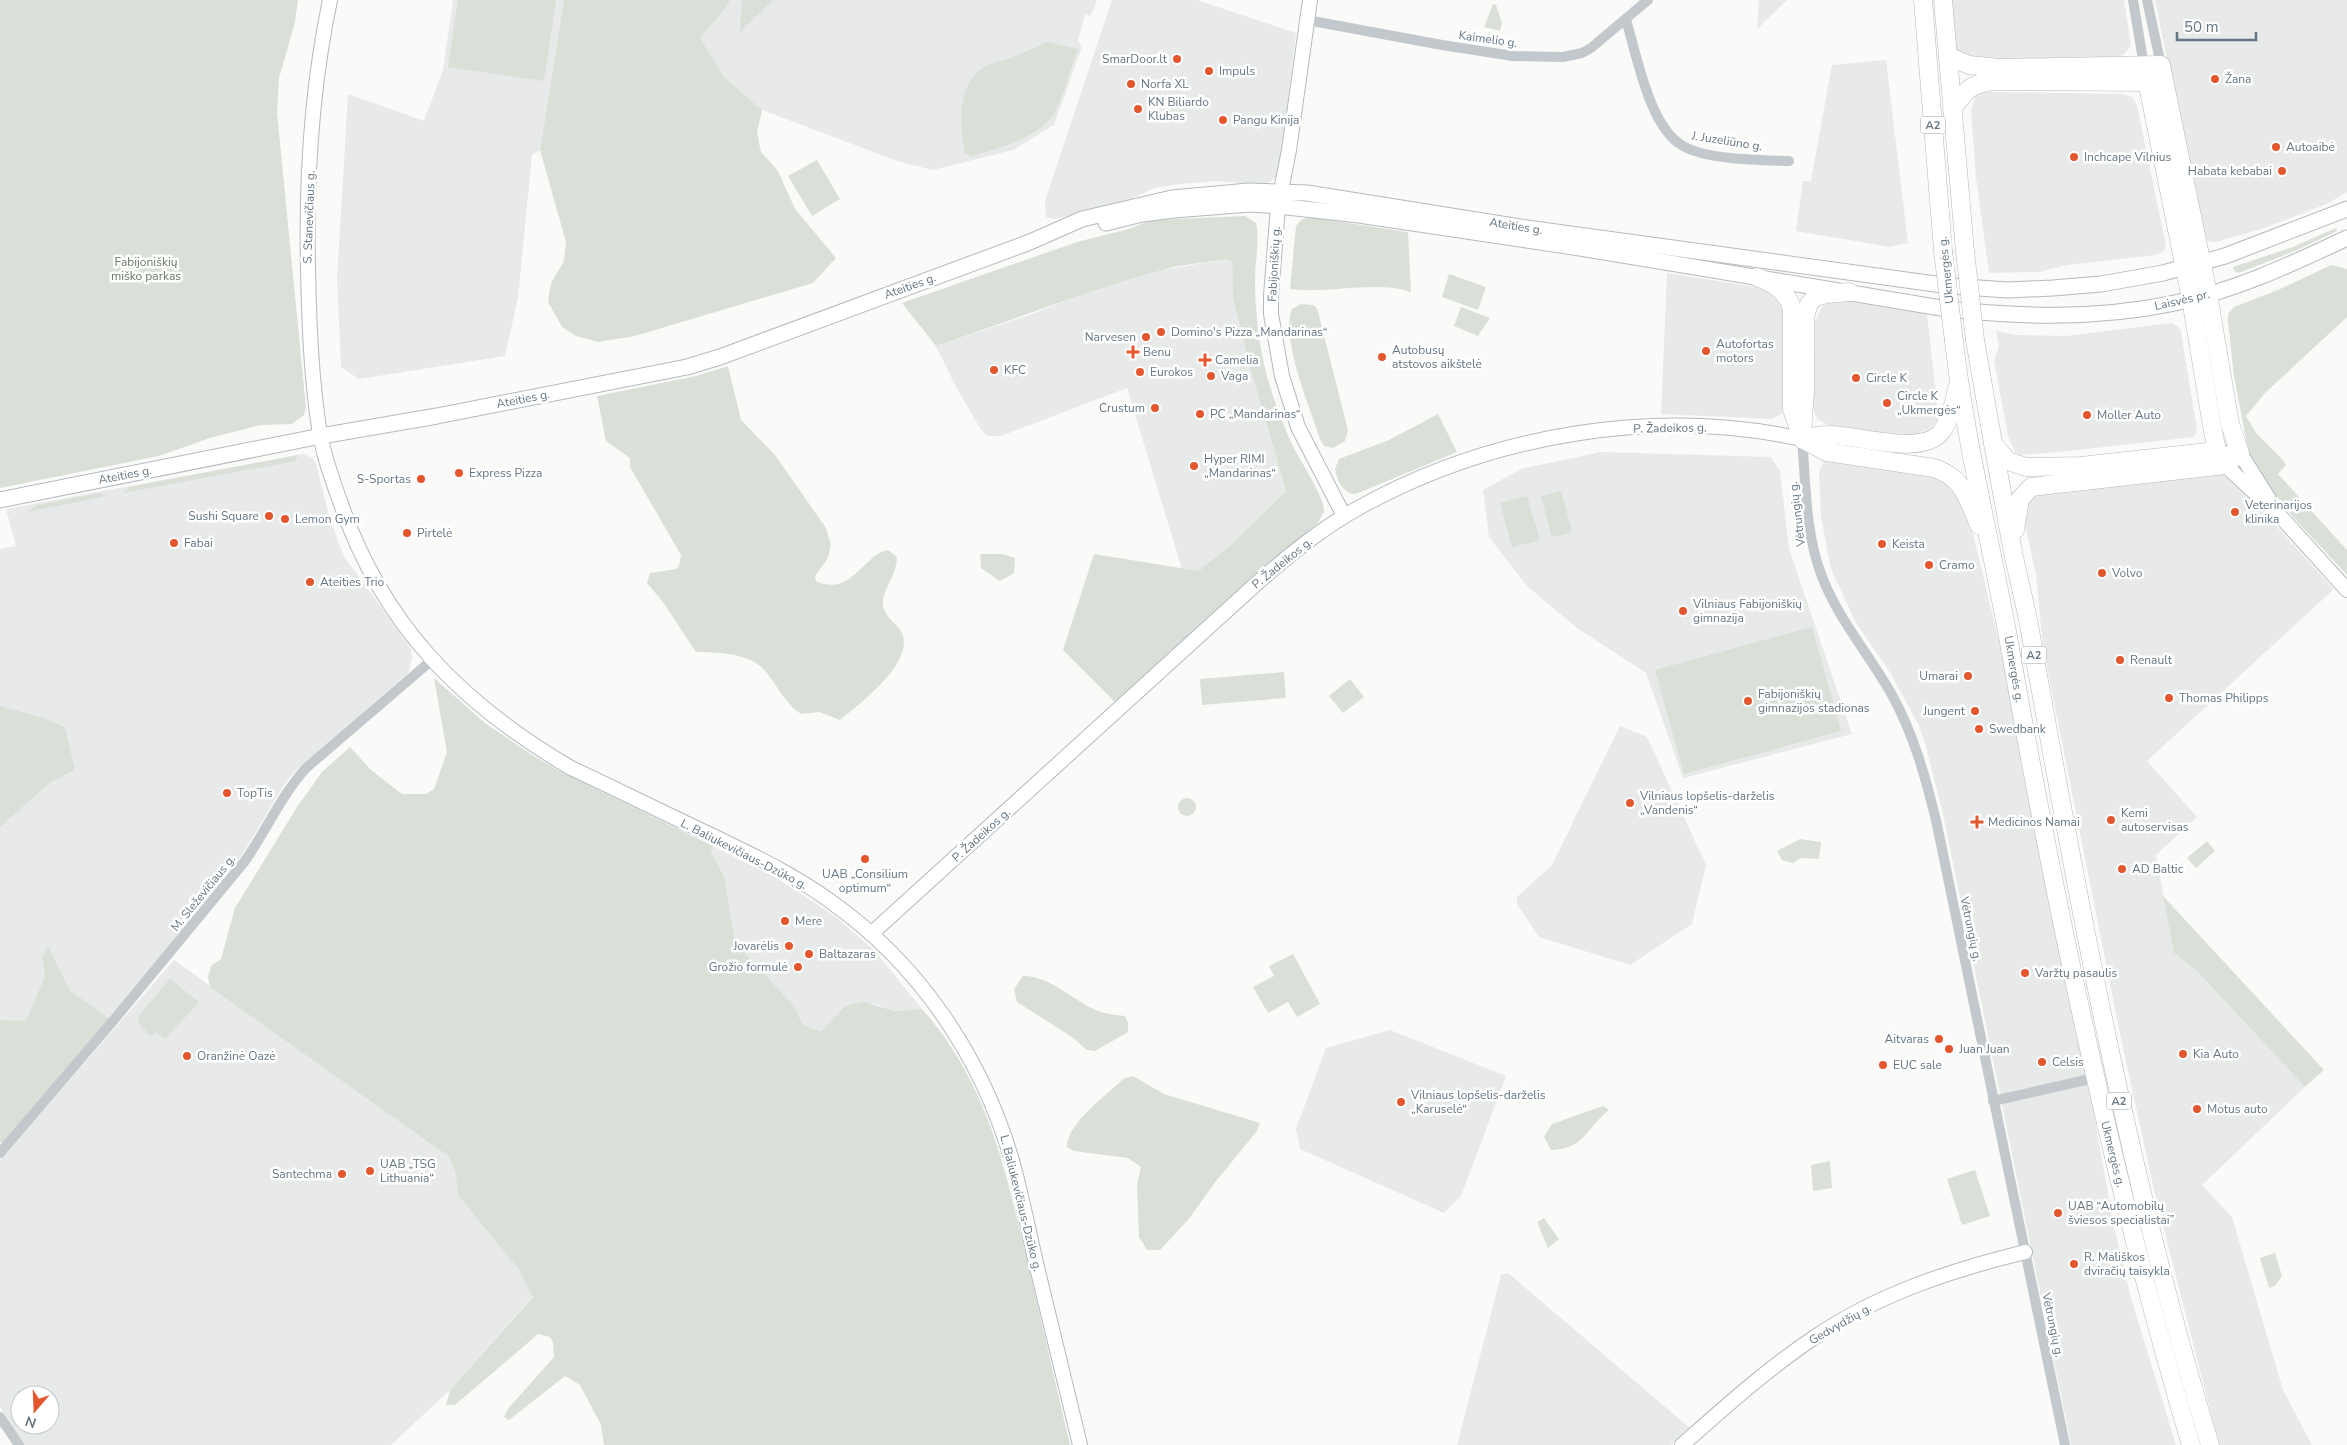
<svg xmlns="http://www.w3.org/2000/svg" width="2347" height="1445" font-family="'Nunito Sans',sans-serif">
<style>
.built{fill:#e8e9e9;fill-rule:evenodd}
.green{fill:#dadfd7}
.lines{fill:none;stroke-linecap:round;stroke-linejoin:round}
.secondary-casing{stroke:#b3babf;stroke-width:16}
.primary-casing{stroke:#b5babe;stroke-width:17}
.highway-casing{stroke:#b4b9bd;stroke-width:19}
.street{stroke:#c3c8cc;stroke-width:10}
.secondary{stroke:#fff;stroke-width:14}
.primary{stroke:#fff;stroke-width:15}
.highway{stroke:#fff;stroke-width:18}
.highway-bridge-casing{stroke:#b4b9bd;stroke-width:19;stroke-linecap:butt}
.highway-bridge{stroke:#fff;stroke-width:18}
.poi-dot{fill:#e4572e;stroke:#fff;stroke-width:2}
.labels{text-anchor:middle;stroke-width:5;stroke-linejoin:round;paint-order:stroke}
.shield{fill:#fff;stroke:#939fa8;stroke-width:1}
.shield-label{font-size:11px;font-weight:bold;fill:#657683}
.street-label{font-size:12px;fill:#657683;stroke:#fff}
.poi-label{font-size:12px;fill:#657683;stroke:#fff;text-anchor:start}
.park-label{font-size:12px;fill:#687a64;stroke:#fff}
</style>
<rect width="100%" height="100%" fill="#fafaf8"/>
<g class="built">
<polygon points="453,0 564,0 540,150 532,155 518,298 505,356 359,379 341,367 337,279 348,94 424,121 443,70"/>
<polygon points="730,0 1097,0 1092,13 1089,16 1085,14 1083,21 1078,41 1082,47 1054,125 1013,150 933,170 900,162 762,110 724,77 700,38 725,9"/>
<polygon points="1112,0 1197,0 1296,33 1280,166 1277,176 1270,182 1265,185 1217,181 1181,184 1154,188 1129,200 1055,219 1046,217 1045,201"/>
<polygon points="1759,0 1787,0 1757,29"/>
<polygon points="1952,0 2124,0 2131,46 2124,55 2114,57 1992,60 1959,56 1955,46"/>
<polygon points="2155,0 2347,0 2347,192 2327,204 2265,228 2216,242 2210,242 2203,237"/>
<polygon points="1886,60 1908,243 1890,247 1796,231 1803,181 1811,181 1832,65"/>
<polygon points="1990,92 2125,94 2133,98 2137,105 2166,246 2164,251 2156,255 2067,265 2039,272 1989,273 1976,178 1971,111 1975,97 1980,93"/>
<polygon points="1228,259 1232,261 1233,299 1248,360 1286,491 1232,544 1199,572 1182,569 1127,388 1001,436 987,436 980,428 956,387 936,346 1029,315 1095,289 1161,270"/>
<polygon points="1667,273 1770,289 1787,307 1784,410 1780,415 1772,419 1661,414"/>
<polygon points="1839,300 1927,314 1937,402 1937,422 1930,428 1915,435 1903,435 1831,427 1817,419 1813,409 1815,322 1822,307 1829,302"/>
<polygon points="2172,323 2179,327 2181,332 2197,430 2194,437 2059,452 2020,455 2015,452 2008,436 1994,360 1999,346 1996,331 2017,335 2066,336"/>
<polygon points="1601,452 1771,457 1780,471 1789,549 1852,734 1683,778 1646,673 1577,628 1527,586 1489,537 1483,490 1521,469"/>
<polygon points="304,454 312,458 316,463 329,516 344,557 361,579 411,649 412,659 408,673 296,770 285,783 241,857 110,1019 70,992 48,947 42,957 45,976 26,1022 0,1020 0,827 51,782 75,770 65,727 41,717 0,706 0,549 16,546 6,509"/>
<polygon points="1829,459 1943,477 1966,505 2002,654 2091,1097 2113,1222 2131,1298 2176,1445 2071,1445 1943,814 1925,743 1919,726 1891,674 1855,621 1831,569 1821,517 1819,472 1824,461"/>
<polygon points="2221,474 2235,481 2334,589 2147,761 2197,817 2156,855 2174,953 2196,970 2305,1087 2202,1185 2232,1217 2283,1390 2312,1445 2219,1445 2155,1194 2119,1029 2043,647 2036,574 2023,516 2030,496"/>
<polygon points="1620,726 1647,737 1706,865 1692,924 1630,965 1539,937 1517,904 1517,897 1552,865"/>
<polygon points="713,846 778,879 835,916 875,951 922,1009 896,1011 875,1004 845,1006 821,1031 806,1027 800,1022 796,1008 735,942 724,876 711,853"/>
<path d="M174,960L448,1156L455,1171L458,1195L519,1270L533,1296L450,1390L391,1445H23L0,1407V1160ZM20,1395H50V1425H20Z"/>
<polygon points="1390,1030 1506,1076 1461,1196 1444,1213 1300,1149 1296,1129 1326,1048"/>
<polygon points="1508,1273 1690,1428 1671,1445 1457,1445 1501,1275"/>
</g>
<g class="green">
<polygon points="0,0 298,0 295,22 279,78 277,112 306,408 304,415 292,424 261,425 210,438 159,456 0,488"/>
<polygon points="458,0 556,0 544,81 448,67"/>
<polygon points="564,0 730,0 725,9 700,38 724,77 762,110 757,133 761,152 778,171 795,209 836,258 813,283 635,336 598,342 576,336 562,327 548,302 551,283 564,261 566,242 540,150"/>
<polygon points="742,0 773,0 740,32"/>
<polygon points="1493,4 1496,5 1502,23 1500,31 1484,27"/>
<path d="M1047,42L1078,49C1071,67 1063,99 1053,115C1038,138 997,148 972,156L965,153C959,123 956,79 990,64C998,61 1007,60 1015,56C1026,52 1036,47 1047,42Z"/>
<polygon points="817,160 840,199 812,216 788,176"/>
<path d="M1245,216L1256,223C1260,242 1255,261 1255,280C1255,316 1260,355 1271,390C1276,406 1283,424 1290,440C1297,457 1325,496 1324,512L1317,524L1273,559L1115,702L1063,650L1094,554L1199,571L1232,544L1286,491L1248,360L1233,299L1232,261L1226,259C1205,263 1182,264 1162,270C1085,291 1011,321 936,346L902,303L1077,242L1129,229L1151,220Z"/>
<path d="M1309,217L1408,232L1411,292C1375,280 1329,294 1290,289L1296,226L1301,220Z"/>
<polygon points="2336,228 2337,231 2295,251 2241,272 2237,273 2234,270 2233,267 2293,247"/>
<polygon points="2331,265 2347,269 2347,317 2266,392 2246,416 2256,433 2284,461 2286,465 2278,474 2347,550 2347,575 2294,518 2254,467 2248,449 2234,376 2228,322 2228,314 2234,307 2278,290"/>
<polygon points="1449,274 1486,287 1478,310 1442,297"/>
<path d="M1301,304L1313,305L1317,308L1348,430L1345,441L1333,448L1324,446L1321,441C1311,410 1280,338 1292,309Z"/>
<polygon points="1461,307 1490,318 1478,336 1454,326"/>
<path d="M728,366L741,420L775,455L826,528L831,545L828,558L815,576L816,581C852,598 864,553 888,550L897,557C897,573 886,584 883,600C881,615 896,622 902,633C915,663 859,704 840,720L819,712L801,714C785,703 778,687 766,672C751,653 718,652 696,652L663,602L647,583L650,573L676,569L679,566L681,555L630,467V458L606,441L597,396L696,376Z"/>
<path d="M1438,414L1457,452L1356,494C1343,494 1337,480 1335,469L1339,459L1389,440Z"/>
<polygon points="298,455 295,461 123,493 129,487"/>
<polygon points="1561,491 1572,532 1552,537 1541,496"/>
<polygon points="99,493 106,496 27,512 37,505"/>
<polygon points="1527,496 1540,540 1512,547 1500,503"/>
<polygon points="980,554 1003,554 1015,558 1014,573 1000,581 981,568"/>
<polygon points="1812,627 1841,731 1684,774 1655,670"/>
<polygon points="1284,672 1286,698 1202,705 1200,679"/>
<path d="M434,678L485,723L532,755L561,772L713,846L711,853L724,876L735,942L796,1008C801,1026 804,1027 821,1031L845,1006L863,1002L896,1011L922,1009C989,1084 1006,1173 1029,1268C1043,1327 1056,1386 1070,1445H604L601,1425L580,1385L565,1376L509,1420L504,1417L507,1410L554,1357L553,1342L550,1337L538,1334L455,1405H446L450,1390L533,1297L519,1270L458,1195L455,1171L448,1156L210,987L208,977L211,966L221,959L235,908L297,807L322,772L350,747L371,770L402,794H426L434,789L447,752Z"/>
<polygon points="1350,679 1364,697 1343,713 1329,696"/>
<polygon points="0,706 41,717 65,727 75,770 51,782 0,827"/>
<circle cx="1187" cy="807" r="9"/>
<polygon points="1800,839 1821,842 1819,859 1801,858 1793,863 1782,860 1777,851"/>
<polygon points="2207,841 2215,851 2196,868 2187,858"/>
<polygon points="2163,896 2324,1070 2305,1087 2196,970 2174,953"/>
<polygon points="48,946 70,991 110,1019 2,1143 0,1142 0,1020 26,1021 45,976 42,957"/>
<polygon points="1293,954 1320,1004 1297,1017 1288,1002 1268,1013 1253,987 1274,976 1269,966"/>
<path d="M1023,976C1051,976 1073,1001 1098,1011C1106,1014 1116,1015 1125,1016L1128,1023V1032L1095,1051L1087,1050L1072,1037L1017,1002L1014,989Z"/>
<polygon points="170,979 199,1002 165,1039 156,1032 150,1036 139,1023 138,1017"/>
<path d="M1133,1076L1164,1094L1260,1123L1257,1131L1216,1181L1188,1220L1160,1250H1147L1139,1237L1137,1184L1141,1167L1128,1158L1074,1151L1067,1147C1066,1124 1107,1095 1123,1079Z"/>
<path d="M1603,1106L1609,1110C1585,1129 1585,1149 1551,1150L1544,1137L1552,1124Z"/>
<polygon points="1830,1161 1832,1188 1813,1191 1811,1165"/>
<polygon points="1975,1170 1990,1216 1962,1225 1947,1179"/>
<polygon points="1544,1218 1559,1239 1548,1248 1537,1222"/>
<polygon points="2275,1253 2282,1276 2275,1286 2269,1288 2260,1258"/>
</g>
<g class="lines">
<g class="secondary-casing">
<g id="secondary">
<path d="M330,0C312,86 306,177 308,265C309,321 311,379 320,434C324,457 332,479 340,501C382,624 460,703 571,768C618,790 664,813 711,835C752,855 793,874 830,901C918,963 980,1054 1011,1157C1021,1192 1028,1228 1036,1263C1051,1324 1065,1384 1080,1445"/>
<polyline points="1310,0 1289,150 1278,206 1271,296 1271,314 1282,376 1298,427 1344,516"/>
<polyline points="2230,452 2240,453 2269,499"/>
<polyline points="2225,465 2281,517 2347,590"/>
<path d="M871,934L1256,584C1289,555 1323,527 1362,506C1493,434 1655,407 1802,439"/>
<path d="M1682,1445C1725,1407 1767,1369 1815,1337C1878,1294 1952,1270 2025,1252"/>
</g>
</g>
<g class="primary-casing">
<g id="primary">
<path d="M1106,223L1142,214L1174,210L1250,204L1278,206L1359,215L1580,248L1947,309C2021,317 2096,319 2170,304C2232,292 2290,265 2347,238"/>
<polyline points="0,500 321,436 437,416 687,367 720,357 1030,242 1082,219 1172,198 1249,191 1307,193 1520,227 1950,286 2008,290 2053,288 2101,284 2163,273 2225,256 2347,209"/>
</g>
</g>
<g class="highway-casing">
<g id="highway">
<polyline points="1923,0 1943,251"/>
<polyline points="1943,0 1965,251"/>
<polyline points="1948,56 1969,65 1999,68 2161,65 2208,294 2230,424 2240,453 2225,465 2031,487 2020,499 2015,530"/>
<polyline points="2144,66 2191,299 2212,426 2217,451 2225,465"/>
<path d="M1952,109C1966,91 1969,84 1993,81L2156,82"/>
<path d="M1757,277C1774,284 1786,290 1792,308V409L1802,439L1827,452L1934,468C1964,478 1967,498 1979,525"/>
<path d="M1975,340C1987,409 1999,478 2012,547C2017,573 2024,599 2029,625C2078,901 2128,1177 2210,1445"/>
<path d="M1954,341C1965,440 1990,538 2008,637C2056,909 2112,1180 2191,1445"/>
<polyline points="1802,432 1805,392 1805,316 1809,304 1815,297 1826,294 1849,292"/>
<path d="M1802,439C1810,437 1820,435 1828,435C1856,434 1921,457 1941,432C1951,420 1954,401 1958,385"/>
<polyline points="1993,444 2008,461 2026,467 2081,466 2217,451"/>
</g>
</g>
<g class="street">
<polyline points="2133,0 2144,66"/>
<polyline points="2147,0 2161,65"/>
<polyline points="1307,20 1442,45 1513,56 1563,57 1582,53 1591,48 1648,0"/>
<path d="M1626,20C1637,55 1649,127 1683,146C1707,160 1761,160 1789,161"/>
<path d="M1802,439C1806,484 1805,531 1821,574C1837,618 1869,654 1892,695C1914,735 1925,776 1936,820L2065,1445"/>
<polyline points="1993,1101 2095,1078"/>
<path d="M0,1153L113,1021L245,861C266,831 281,796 306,768L432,660"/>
<polyline points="0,1417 19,1445"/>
</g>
<use href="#secondary" class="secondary"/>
<use href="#primary" class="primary"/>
<use href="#highway" class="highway"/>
<g class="highway-bridge-casing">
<g id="highway-bridge">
<polyline points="1943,251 1954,341"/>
<polyline points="1965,251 1975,340"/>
</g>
</g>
<use href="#highway-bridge" class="highway-bridge"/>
</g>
<g class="poi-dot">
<circle cx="1177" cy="59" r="5"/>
<circle cx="1209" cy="71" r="5"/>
<circle cx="2215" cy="79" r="5"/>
<circle cx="1131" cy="84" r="5"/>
<circle cx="1138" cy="109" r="5"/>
<circle cx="1223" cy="120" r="5"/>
<circle cx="2276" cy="147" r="5"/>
<circle cx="2074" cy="157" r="5"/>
<circle cx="2282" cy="171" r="5"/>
<circle cx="1161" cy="332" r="5"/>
<circle cx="1146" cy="337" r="5"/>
<circle cx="1706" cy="351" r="5"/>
<path d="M1130.5 344.5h5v5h5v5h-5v5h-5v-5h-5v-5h5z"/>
<circle cx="1382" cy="357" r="5"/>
<path d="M1202.5 352.5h5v5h5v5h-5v5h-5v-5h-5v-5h5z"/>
<circle cx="994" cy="370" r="5"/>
<circle cx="1140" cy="372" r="5"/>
<circle cx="1211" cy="376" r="5"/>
<circle cx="1856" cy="378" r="5"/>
<circle cx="1887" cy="403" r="5"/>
<circle cx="1155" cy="408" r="5"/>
<circle cx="1200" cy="414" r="5"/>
<circle cx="2087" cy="415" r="5"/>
<circle cx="1194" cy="466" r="5"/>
<circle cx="459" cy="473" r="5"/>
<circle cx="421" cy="479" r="5"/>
<circle cx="2235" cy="512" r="5"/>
<circle cx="269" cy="516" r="5"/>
<circle cx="285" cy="519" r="5"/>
<circle cx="407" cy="533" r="5"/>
<circle cx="174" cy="543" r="5"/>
<circle cx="1882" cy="544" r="5"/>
<circle cx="1929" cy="565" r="5"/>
<circle cx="2102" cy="573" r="5"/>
<circle cx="310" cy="582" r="5"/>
<circle cx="1683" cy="611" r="5"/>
<circle cx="2120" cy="660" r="5"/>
<circle cx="1968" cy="676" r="5"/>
<circle cx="2169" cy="698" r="5"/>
<circle cx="1748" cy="701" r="5"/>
<circle cx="1975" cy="711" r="5"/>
<circle cx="1979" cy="729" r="5"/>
<circle cx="227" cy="793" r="5"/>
<circle cx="1630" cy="803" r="5"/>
<circle cx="2111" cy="820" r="5"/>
<path d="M1974.5 814.5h5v5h5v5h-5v5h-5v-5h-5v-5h5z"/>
<circle cx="865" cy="859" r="5"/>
<circle cx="2122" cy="869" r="5"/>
<circle cx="785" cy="921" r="5"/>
<circle cx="789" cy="946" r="5"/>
<circle cx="809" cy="954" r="5"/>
<circle cx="798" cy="967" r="5"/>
<circle cx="2025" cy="973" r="5"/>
<circle cx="1939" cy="1039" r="5"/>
<circle cx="1949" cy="1049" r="5"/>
<circle cx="2183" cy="1054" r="5"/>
<circle cx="187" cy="1056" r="5"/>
<circle cx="2042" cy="1062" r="5"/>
<circle cx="1883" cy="1065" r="5"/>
<circle cx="1401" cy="1102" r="5"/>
<circle cx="2197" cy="1109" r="5"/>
<circle cx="370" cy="1171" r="5"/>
<circle cx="342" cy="1174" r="5"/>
<circle cx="2058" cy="1213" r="5"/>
<circle cx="2074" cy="1264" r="5"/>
</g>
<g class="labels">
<g class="shield">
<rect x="1920.5" y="116.5" width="25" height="17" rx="4"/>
<rect x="2021.5" y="646.5" width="25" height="17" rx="4"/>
<rect x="2106.5" y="1092.5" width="25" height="17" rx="4"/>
</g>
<g class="shield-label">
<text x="1933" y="129">A2</text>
<text x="2034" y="659">A2</text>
<text x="2119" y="1105">A2</text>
</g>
<g class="street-label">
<text transform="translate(1488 39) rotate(8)" y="4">Kaimelio g.</text>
<text transform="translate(1727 141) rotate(9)" y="4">J. Juzeliūno g.</text>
<text transform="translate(309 217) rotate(-88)" y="4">S. Stanevičiaus g.</text>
<text transform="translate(1516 226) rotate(9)" y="4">Ateities g.</text>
<text transform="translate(1274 264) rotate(-87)" y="4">Fabijoniškių g.</text>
<text transform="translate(1946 270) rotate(-96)" y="4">Ukmergės g.</text>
<text transform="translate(910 286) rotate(-20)" y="4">Ateities g.</text>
<text transform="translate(2182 300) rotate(-13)" y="4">Laisvės pr.</text>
<text transform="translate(523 399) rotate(-11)" y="4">Ateities g.</text>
<text transform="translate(1670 428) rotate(-1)" y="4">P. Žadeikos g.</text>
<text transform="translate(125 475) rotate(-11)" y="4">Ateities g.</text>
<text transform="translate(1797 514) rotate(-97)" y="4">Vėtrungių g.</text>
<text transform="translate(1282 563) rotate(-39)" y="4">P. Žadeikos g.</text>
<text transform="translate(2014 669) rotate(80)" y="4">Ukmergės g.</text>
<text transform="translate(981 835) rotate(-42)" y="4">P. Žadeikos g.</text>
<text transform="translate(744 854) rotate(27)" y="4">L. Baliukevičiaus-Dzūko g.</text>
<text transform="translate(203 893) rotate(-51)" y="4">M. Sleževičiaus g.</text>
<text transform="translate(1971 929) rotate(78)" y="4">Vėtrungių g.</text>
<text transform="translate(2113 1154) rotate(76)" y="4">Ukmergės g.</text>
<text transform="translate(1021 1203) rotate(76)" y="4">L. Baliukevičiaus-Dzūko g.</text>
<text transform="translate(1840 1324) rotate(-30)" y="4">Gedvydžių g.</text>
<text transform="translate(2053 1325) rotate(78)" y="4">Vėtrungių g.</text>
</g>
<g class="poi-label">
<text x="1167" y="63" text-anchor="end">SmarDoor.lt</text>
<text x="1219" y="75">Impuls</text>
<text x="2225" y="83">Žana</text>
<text x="1141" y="88">Norfa XL</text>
<text x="1148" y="106">KN Biliardo<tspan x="1148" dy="14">Klubas</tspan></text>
<text x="1233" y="124">Pangu Kinija</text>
<text x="2286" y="151">Autoaibė</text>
<text x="2084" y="161">Inchcape Vilnius</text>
<text x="2272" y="175" text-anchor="end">Habata kebabai</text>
<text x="1171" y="336">Domino's Pizza „Mandarinas“</text>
<text x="1136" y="341" text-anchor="end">Narvesen</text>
<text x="1716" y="348">Autofortas<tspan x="1716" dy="14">motors</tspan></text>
<text x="1392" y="354">Autobusų<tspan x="1392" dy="14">atstovos aikštelė</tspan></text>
<text x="1143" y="356">Benu</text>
<text x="1215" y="364">Camelia</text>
<text x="1004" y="374">KFC</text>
<text x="1150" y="376">Eurokos</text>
<text x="1221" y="380">Vaga</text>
<text x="1866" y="382">Circle K</text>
<text x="1897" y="400">Circle K<tspan x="1897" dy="14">„Ukmergės“</tspan></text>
<text x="1145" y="412" text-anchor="end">Crustum</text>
<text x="1210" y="418">PC „Mandarinas“</text>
<text x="2097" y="419">Moller Auto</text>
<text x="1204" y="463">Hyper RIMI<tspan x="1204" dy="14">„Mandarinas“</tspan></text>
<text x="469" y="477">Express Pizza</text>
<text x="411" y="483" text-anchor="end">S-Sportas</text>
<text x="2245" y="509">Veterinarijos<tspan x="2245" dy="14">klinika</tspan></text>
<text x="259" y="520" text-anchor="end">Sushi Square</text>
<text x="295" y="523">Lemon Gym</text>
<text x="417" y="537">Pirtelė</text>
<text x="184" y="547">Fabai</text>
<text x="1892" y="548">Keista</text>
<text x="1939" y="569">Cramo</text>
<text x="2112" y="577">Volvo</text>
<text x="320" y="586">Ateities Trio</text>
<text x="1693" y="608">Vilniaus Fabijoniškių<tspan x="1693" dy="14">gimnazija</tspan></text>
<text x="2130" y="664">Renault</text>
<text x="1958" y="680" text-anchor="end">Umarai</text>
<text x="1758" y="698">Fabijoniškių<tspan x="1758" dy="14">gimnazijos stadionas</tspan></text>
<text x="2179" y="702">Thomas Philipps</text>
<text x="1965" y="715" text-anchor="end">Jungent</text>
<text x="1989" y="733">Swedbank</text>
<text x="237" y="797">TopTis</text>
<text x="1640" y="800">Vilniaus lopšelis-darželis<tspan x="1640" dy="14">„Vandenis“</tspan></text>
<text x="2121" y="817">Kemi<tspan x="2121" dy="14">autoservisas</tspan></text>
<text x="1988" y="826">Medicinos Namai</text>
<text x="2132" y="873">AD Baltic</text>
<text x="865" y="878" text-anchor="middle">UAB „Consilium<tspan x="865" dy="14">optimum“</tspan></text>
<text x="795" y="925">Mere</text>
<text x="779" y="950" text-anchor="end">Jovarėlis</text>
<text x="819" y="958">Baltazaras</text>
<text x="788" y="971" text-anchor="end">Grožio formulė</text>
<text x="2035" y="977">Varžtų pasaulis</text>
<text x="1929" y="1043" text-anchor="end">Aitvaras</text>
<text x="1959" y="1053">Juan Juan</text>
<text x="2193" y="1058">Kia Auto</text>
<text x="197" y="1060">Oranžinė Oazė</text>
<text x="2052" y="1066">Celsis</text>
<text x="1893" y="1069">EUC sale</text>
<text x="1411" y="1099">Vilniaus lopšelis-darželis<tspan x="1411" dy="14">„Karuselė“</tspan></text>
<text x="2207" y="1113">Motus auto</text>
<text x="380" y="1168">UAB „TSG<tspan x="380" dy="14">Lithuania“</tspan></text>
<text x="332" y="1178" text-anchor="end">Santechma</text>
<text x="2068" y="1210">UAB “Automobilų<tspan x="2068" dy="14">šviesos specialistai”</tspan></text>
<text x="2084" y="1261">R. Mališkos<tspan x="2084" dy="14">dviračių taisykla</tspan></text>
</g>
<g class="park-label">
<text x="146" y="266">Fabijoniškių<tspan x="146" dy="14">miško parkas</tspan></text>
</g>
</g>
<g transform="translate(35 1410) rotate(199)"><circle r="24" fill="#ffffff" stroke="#c1c8cd"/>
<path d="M0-4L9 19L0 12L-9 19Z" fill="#e4572e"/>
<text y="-8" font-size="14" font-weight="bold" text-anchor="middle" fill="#657683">N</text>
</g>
<path d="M2177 32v8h79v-8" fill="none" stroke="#657683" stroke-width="2.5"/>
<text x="2184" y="32" font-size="15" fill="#657683" stroke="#ffffff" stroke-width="4" paint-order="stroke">50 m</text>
</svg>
